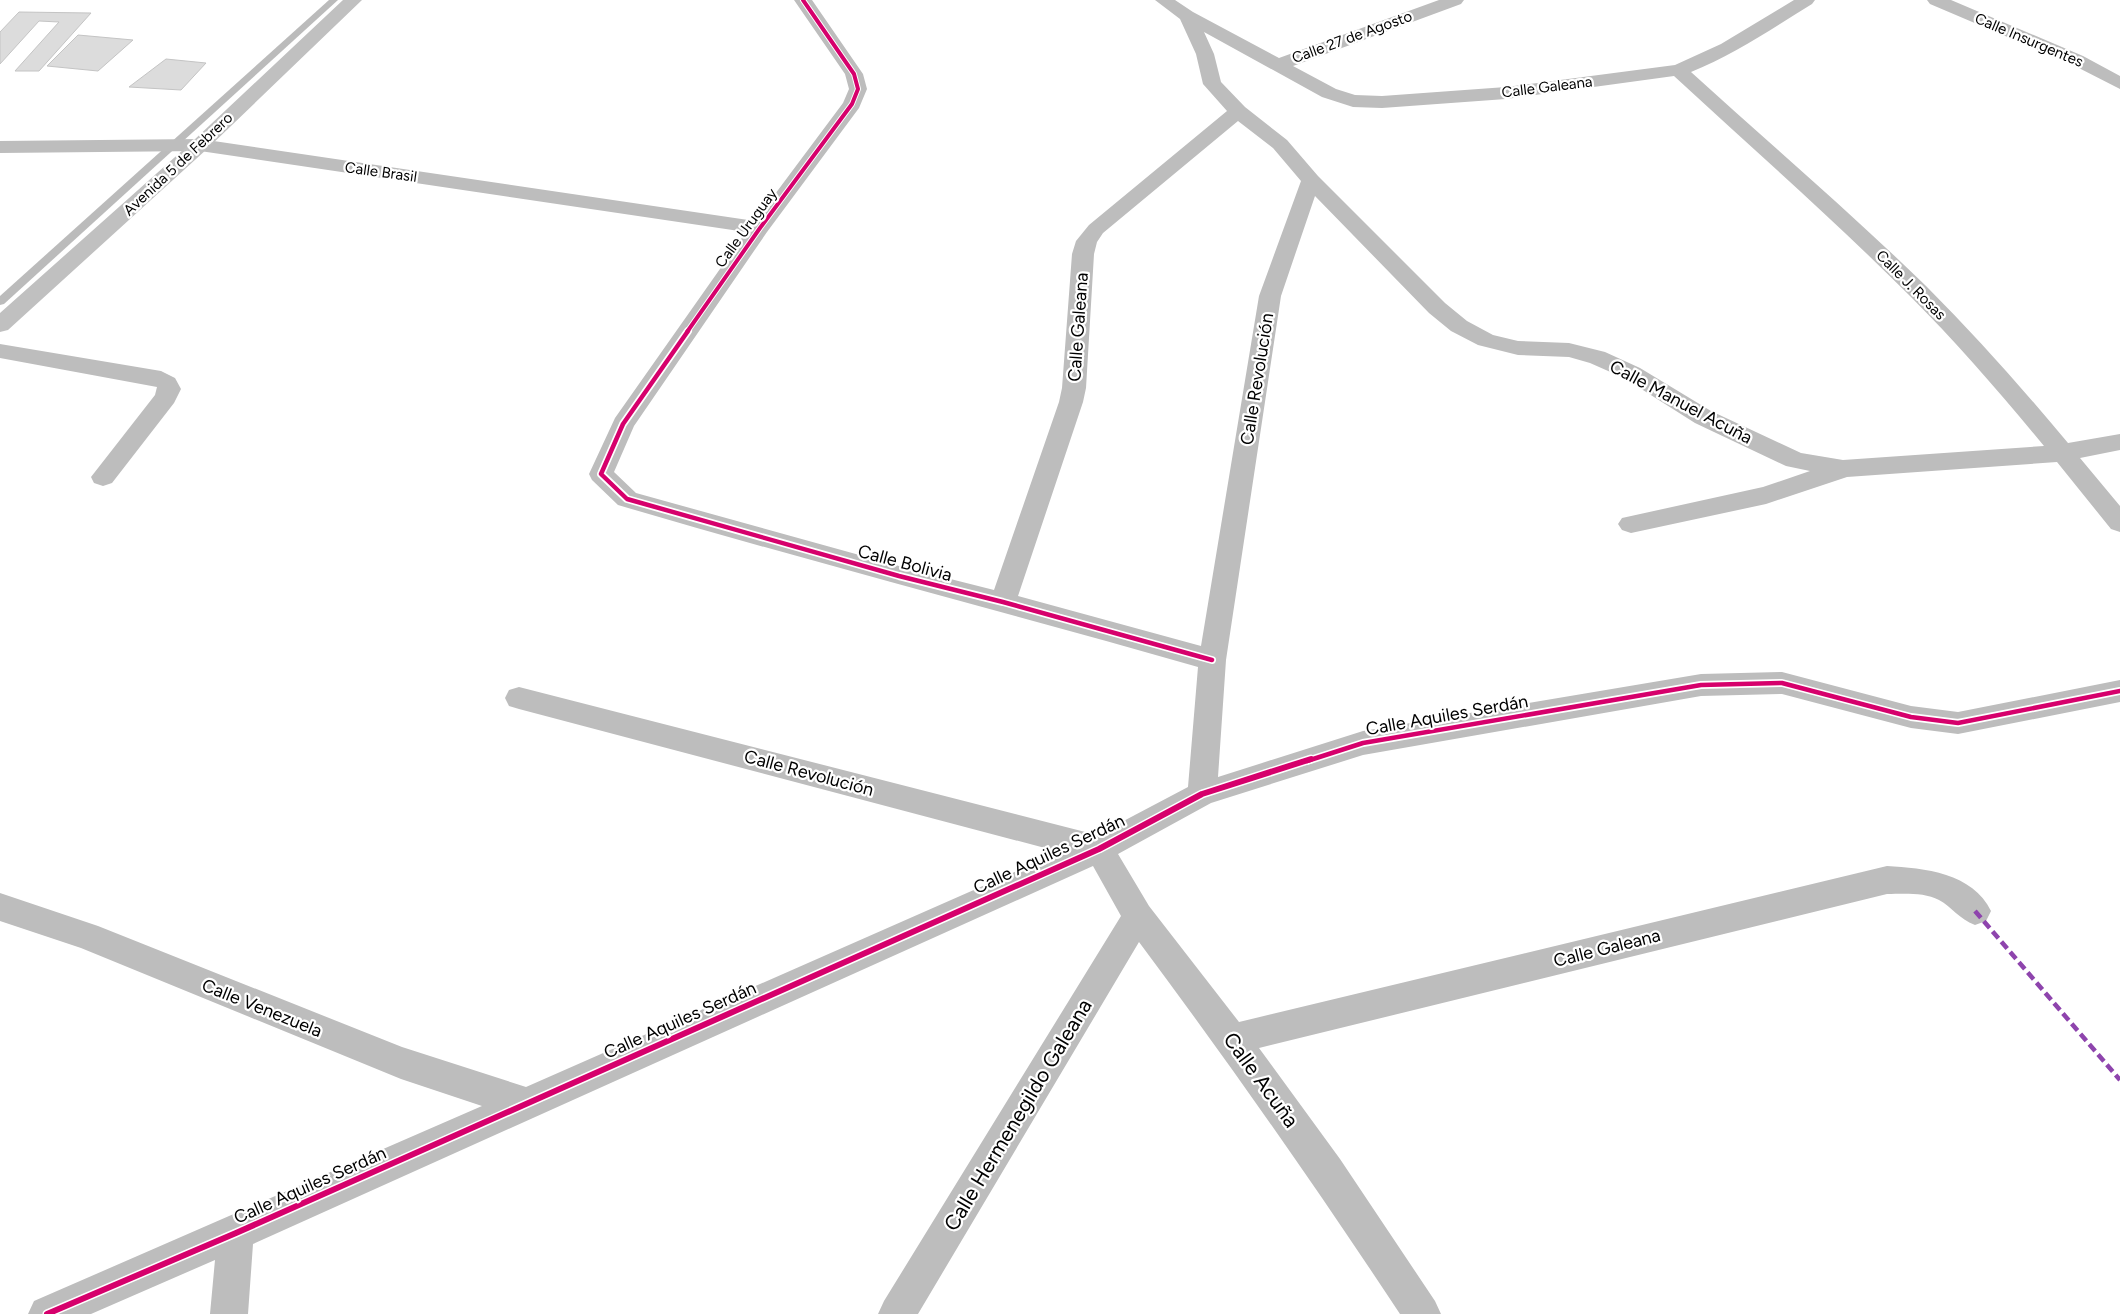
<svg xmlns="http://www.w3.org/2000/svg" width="2120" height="1314" font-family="Figtree,sans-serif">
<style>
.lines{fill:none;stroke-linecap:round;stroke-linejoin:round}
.stream{fill:#bbb;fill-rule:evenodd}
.building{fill:#dcdcdc;stroke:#c4c4c4}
.lane{fill:#bdbdbd;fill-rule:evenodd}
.street{fill:#bdbdbd;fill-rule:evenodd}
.secondary{fill:#c0c0c0;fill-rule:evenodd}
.quiet{stroke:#8e44ad;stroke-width:4.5;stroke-dasharray:9 4.5;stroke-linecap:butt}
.cycleway-far2-casing{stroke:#fff;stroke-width:6}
.cycleway-far1-casing{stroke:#fff;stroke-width:8}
.cycleway-casing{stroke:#fff;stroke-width:9}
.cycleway-far2{stroke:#d6006c;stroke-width:4}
.cycleway-far1{stroke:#d6006c;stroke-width:4.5}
.cycleway{stroke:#d6006c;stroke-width:6}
.labels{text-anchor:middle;stroke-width:4.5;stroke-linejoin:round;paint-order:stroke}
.far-street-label{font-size:15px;fill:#000;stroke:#fff}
.street-label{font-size:18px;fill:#000;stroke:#fff}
.near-street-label{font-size:21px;fill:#000;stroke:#fff}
</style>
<rect width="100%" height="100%" fill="#fff"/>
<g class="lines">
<polygon class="stream" points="329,0 338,0 4,304 0,305 0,296"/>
</g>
<g class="building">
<polygon points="19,12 91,13 39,71 15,71 59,22 39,21 0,64 0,32"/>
<polygon points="78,35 133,40 98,71 47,66"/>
<polygon points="166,59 206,63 181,90 129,87"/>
</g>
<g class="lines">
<polygon class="lane" points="0,344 161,371 175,378 181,389 174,403 112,483 103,486 94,483 91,477 155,395 157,387 0,358"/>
<g class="street">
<path d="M794,0H812L863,74L867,89L859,108L767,232L634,426L614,472L636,493L899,566L994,590L1059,402L1062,388L1072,254L1076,241L1089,225L1227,111L1203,84L1196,54L1180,19L1155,0H1175L1193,12L1279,58L1439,0H1464L1461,4L1293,66L1336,89L1355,95L1382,96L1506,87L1675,65L1721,44L1794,0H1815L1812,4C1773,28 1734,55 1691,72C1769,143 1850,212 1926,286C1976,336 2023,389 2068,443L2120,434V450L2080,458L2120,506V532L2111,529L2057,462L1847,477L1766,504L1631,533L1622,530L1618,524L1622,518L1763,487L1810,471L1786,466L1695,423L1624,378L1590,363L1569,357L1518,355L1478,345L1451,331L1429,313L1315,196L1281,296L1226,660L1218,777L1363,731L1701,674L1782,672L1911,706L1958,712L2120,680V702L1958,734L1911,728L1782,694L1701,696L1363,755L1211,803L1118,854L1149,906L1239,1022L1887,866C1924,868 1973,873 1991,911L1986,921L1975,925C1959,919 1952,907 1939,900C1924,892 1903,894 1887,894L1259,1048L1340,1159L1435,1301L1441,1314H1400C1316,1187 1230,1064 1139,942L918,1314H878L884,1301L1121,916L1093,866L253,1244L248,1314H210L215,1260L91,1314H28L34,1301L482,1106L401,1079L81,948L0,921V893L98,926L402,1047L526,1087L1060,852L519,709L509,706L505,698L509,690L519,687L1097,835L1188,787L1198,667C1005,612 811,562 618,505L592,480L589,474L615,418L746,232L200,151L0,153V141L200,139L755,221L843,103L849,89L845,74ZM1204,32L1322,97L1353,107L1382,108L1506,99L1674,76C1753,149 1834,220 1910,296C1957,343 2001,394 2044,446L1843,460L1801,453L1711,411L1640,368L1605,352L1569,343L1518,341L1493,335L1467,321L1445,303L1318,176L1287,140L1245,107L1221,82L1214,54ZM1238,121L1273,148L1301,181L1259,296L1201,646L1018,596L1083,402L1086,388L1094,254L1097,242L1103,233Z"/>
<polygon points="1927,0 1951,0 2083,56 2120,76 2120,89 2071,64 1930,4"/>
</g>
<polygon class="secondary" points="343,0 362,0 207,149 8,330 0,332 0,313 193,141"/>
<polyline class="quiet" points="1975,911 2120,1080"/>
<g class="cycleway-far2-casing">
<polyline id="cycleway-far2" points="687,332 760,228 852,104 858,89 854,74 803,0"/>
</g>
<g class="cycleway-far1-casing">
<g id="cycleway-far1">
<polyline points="688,331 623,424 601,474 627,499 899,576 1003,602 1212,660"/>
<polyline points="1307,761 1363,743 1701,685 1782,683 1911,717 1958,723 2120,691"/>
</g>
</g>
<g class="cycleway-casing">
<polyline id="cycleway" points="47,1314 236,1233 1099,849 1202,794 1311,759"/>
</g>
<use href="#cycleway-far2" class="cycleway-far2"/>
<use href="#cycleway-far1" class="cycleway-far1"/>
<use href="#cycleway" class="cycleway"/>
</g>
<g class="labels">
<g class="far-street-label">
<text transform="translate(1352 37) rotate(-20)" y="5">Calle 27 de Agosto</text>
<text transform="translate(2029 40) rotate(23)" y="5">Calle Insurgentes</text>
<text transform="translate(1547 87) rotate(-7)" y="5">Calle Galeana</text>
<text transform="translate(178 164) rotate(-43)" y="5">Avenida 5 de Febrero</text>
<text transform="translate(381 172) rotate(8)" y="5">Calle Brasil</text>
<text transform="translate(746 228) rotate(-54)" y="5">Calle Uruguay</text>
<text transform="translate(1911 285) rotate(45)" y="5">Calle J. Rosas</text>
</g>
<g class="street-label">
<text transform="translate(1078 327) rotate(-86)" y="6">Calle Galeana</text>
<text transform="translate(1257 379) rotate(-81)" y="6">Calle Revolución</text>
<text transform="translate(1681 402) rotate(28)" y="6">Calle Manuel Acuña</text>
<text transform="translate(905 563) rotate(15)" y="6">Calle Bolivia</text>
<text transform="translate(1447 715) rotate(-10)" y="6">Calle Aquiles Serdán</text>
<text transform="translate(809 773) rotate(15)" y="6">Calle Revolución</text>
<text transform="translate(1049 854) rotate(-25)" y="6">Calle Aquiles Serdán</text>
<text transform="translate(1607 948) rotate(-14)" y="6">Calle Galeana</text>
<text transform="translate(262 1008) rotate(22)" y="6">Calle Venezuela</text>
<text transform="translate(680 1020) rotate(-24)" y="6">Calle Aquiles Serdán</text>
<text transform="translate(310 1185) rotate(-24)" y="6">Calle Aquiles Serdán</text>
</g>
<g class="near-street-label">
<text transform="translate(1261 1080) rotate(54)" y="7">Calle Acuña</text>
<text transform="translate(1018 1115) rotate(-59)" y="7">Calle Hermenegildo Galeana</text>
</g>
</g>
</svg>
